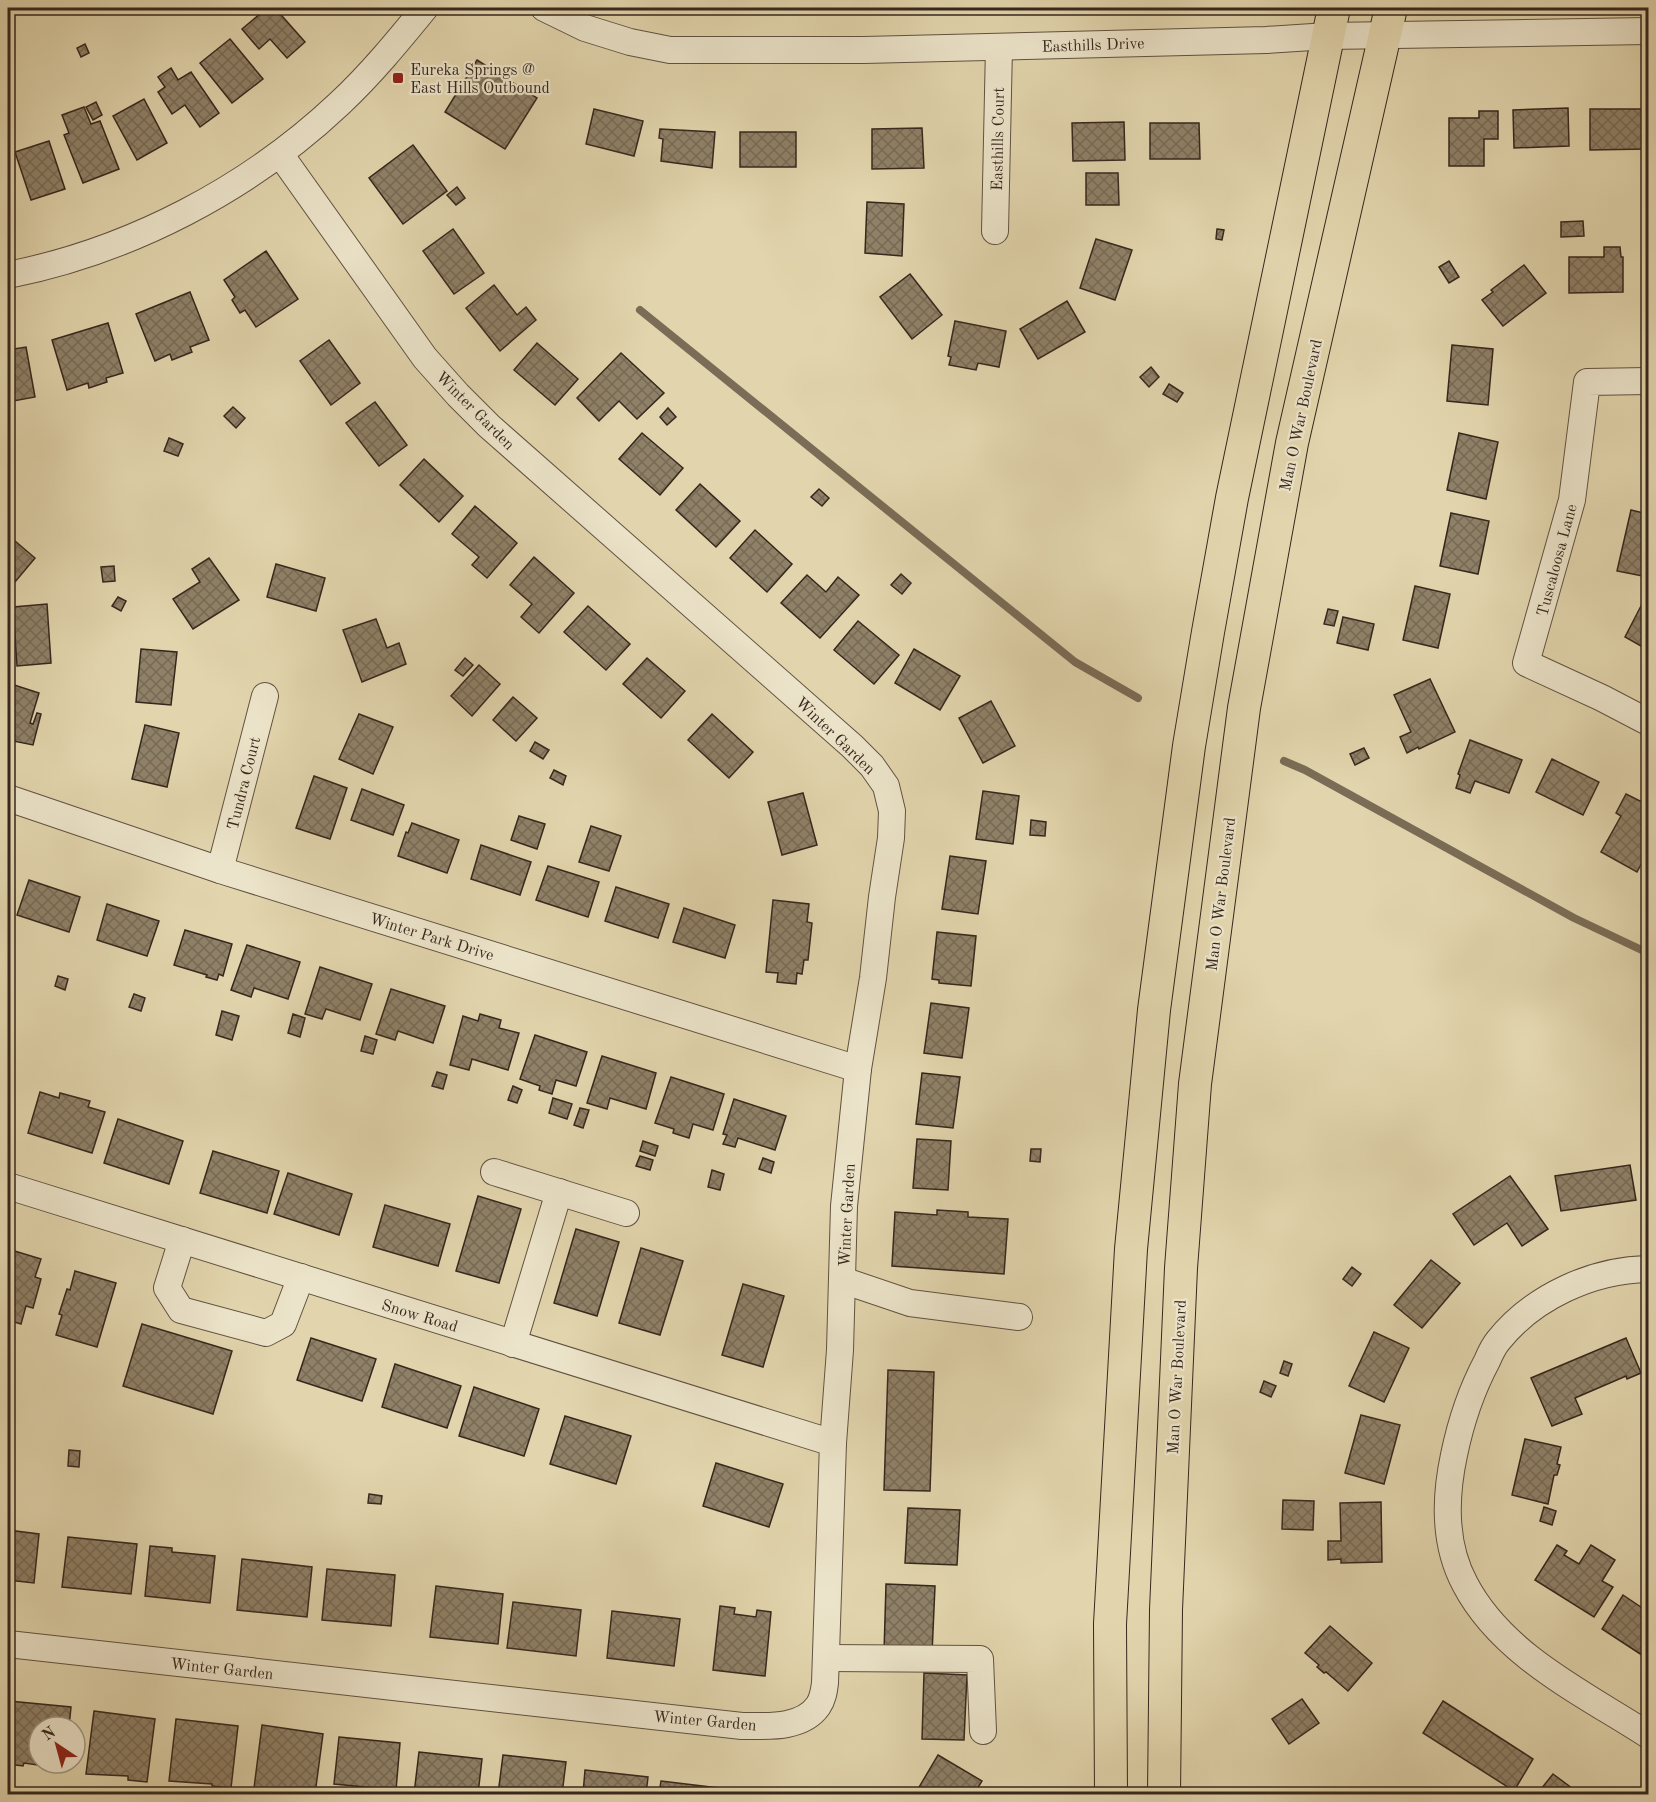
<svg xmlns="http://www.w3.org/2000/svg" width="1656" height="1802" font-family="'Old Standard TT',serif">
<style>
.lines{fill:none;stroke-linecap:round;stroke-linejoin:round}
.stream{stroke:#7a6c56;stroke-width:8}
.building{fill:url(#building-cross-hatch);stroke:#36271d;stroke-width:1.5}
.minor-casing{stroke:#615241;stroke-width:28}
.major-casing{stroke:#36271d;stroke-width:34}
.minor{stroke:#ece4ca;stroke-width:26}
.major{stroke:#e2d5ad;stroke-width:32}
.poi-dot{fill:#8f2418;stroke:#ece4ca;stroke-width:2}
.labels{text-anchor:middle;stroke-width:4.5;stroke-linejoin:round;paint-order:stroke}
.street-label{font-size:16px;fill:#36271d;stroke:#ece4ca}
.poi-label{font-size:16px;fill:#36271d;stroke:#ece4ca;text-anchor:start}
</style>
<defs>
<pattern id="building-cross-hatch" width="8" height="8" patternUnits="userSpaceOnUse" patternTransform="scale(1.5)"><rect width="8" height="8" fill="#8f8168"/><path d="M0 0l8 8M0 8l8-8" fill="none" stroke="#766a55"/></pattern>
</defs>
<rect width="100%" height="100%" fill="#e2d5ad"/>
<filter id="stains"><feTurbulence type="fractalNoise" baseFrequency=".00333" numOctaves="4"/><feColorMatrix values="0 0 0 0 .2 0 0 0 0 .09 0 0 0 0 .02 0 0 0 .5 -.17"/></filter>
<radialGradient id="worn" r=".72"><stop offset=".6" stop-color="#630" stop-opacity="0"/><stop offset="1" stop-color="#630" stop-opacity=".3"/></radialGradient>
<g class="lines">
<g class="stream">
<polyline points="640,310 1075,662 1138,698"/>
<polyline points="1284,761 1305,770 1574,918 1648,953"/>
</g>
</g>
<g class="building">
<polygon points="267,8 275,8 305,42 287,58 270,39 259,49 242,29"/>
<polygon points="230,39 263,79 232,103 200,63"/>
<polygon points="85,44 89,53 81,57 77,48"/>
<polygon points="477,60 537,98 505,149 445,112"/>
<polygon points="171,68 178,80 191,72 219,113 200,127 185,105 172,114 158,92 165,87 158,77"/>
<polygon points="144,99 167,143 137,160 113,116"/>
<polygon points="96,102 102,115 93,120 86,107"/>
<polygon points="84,107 91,124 100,121 119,169 83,183 64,135 69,133 62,115"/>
<polygon points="1568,108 1569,146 1514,148 1513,110"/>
<polygon points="594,109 643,121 634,156 586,144"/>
<polygon points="1590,109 1646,109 1646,149 1590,150"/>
<polygon points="1479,111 1498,111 1498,139 1484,139 1484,166 1449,166 1449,118 1479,118"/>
<polygon points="11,114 14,126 8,127 8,115"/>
<polygon points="1124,122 1125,160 1073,161 1072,123"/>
<polygon points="1150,123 1199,123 1200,159 1150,159"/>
<polygon points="922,128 924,168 872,169 872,129"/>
<polygon points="660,129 715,132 712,168 661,161 663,139 659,138"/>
<rect x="740" y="132" width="56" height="35"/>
<polygon points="49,141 65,189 31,200 15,152"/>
<polygon points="413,145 447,191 403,224 369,178"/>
<polygon points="1086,173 1118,173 1119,205 1086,205"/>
<polygon points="457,187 465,198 456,205 447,195"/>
<polygon points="867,202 904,204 902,256 865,253"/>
<polygon points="1583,221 1584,236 1561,237 1561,222"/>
<polygon points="453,229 484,273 454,294 423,251"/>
<polygon points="1217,229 1224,230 1222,240 1216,239"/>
<polygon points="1096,239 1132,250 1115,300 1080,288"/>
<polygon points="1604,247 1620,247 1621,257 1623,257 1623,292 1569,293 1569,257 1604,257"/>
<polygon points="266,251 298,299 256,327 245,310 240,313 232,300 235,297 224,280"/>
<polygon points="1449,261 1459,277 1449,283 1439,267"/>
<polygon points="1524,265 1546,293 1503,326 1482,300 1493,292 1491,290"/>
<polygon points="910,274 942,315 912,339 880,297"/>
<polygon points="494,285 517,315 526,307 536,320 500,351 466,308"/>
<polygon points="190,292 209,340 190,347 192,352 172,360 170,354 155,361 136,314"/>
<polygon points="1067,301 1085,332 1038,359 1020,329"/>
<polygon points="955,321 1006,331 999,367 978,363 976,370 949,365 951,357 948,356"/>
<polygon points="108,323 123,373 106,378 107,382 89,388 88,383 67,390 52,340"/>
<polygon points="329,340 360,383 331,405 300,361"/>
<polygon points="537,343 578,379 555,405 514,370"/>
<polygon points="1452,345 1493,349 1488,405 1447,401"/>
<polygon points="26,347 35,397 13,401 14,406 8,407 8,350"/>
<polygon points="621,353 664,393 637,419 619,401 599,421 577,398"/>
<polygon points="1151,367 1159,377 1149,387 1140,377"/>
<polygon points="1169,384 1183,393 1177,402 1163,394"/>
<polygon points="375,402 407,445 379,466 346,423"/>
<polygon points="233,407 245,418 236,428 224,416"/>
<polygon points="668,408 676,417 667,425 660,417"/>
<polygon points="642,433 683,468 660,495 619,459"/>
<polygon points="1459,433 1498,442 1486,499 1447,490"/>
<polygon points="169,438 183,444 178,456 164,451"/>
<polygon points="424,459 463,496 439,522 400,485"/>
<polygon points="700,484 740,521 716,547 676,510"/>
<polygon points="819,489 829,498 822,506 811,497"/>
<polygon points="475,506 517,543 487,578 472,565 479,557 452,534"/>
<polygon points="1631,510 1648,514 1648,577 1617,571"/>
<polygon points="1451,513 1489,521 1478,574 1440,566"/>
<polygon points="755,530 792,564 767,592 730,558"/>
<polygon points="8,535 35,558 10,588 8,586"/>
<polygon points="534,557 574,593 539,633 521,617 532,604 510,585"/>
<polygon points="209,558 239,600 193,629 173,599 200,582 192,569"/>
<polygon points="276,564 325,578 316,611 267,597"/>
<polygon points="114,566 115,581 103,582 101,567"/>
<polygon points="901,574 911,583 902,594 891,585"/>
<polygon points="807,575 826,592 838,577 859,595 820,638 781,603"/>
<polygon points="1415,586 1450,594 1438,648 1403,640"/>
<polygon points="118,597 126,601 121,611 112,606"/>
<polygon points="47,604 51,663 17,666 13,607"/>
<polygon points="1642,604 1648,608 1648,650 1625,637"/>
<polygon points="588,606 630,644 606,670 564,632"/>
<polygon points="1328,609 1338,611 1334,626 1324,624"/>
<polygon points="1343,617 1374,624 1368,650 1337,643"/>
<polygon points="376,619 387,648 399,643 406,664 362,682 343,630"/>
<polygon points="858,621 899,655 874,684 834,650"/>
<polygon points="141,649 177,652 171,705 136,702"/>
<polygon points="914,649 960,676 940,710 895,683"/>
<polygon points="465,658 473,665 463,676 455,670"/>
<polygon points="647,658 685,691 661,718 623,684"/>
<polygon points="479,665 500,684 472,716 451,696"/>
<polygon points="1430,679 1455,732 1419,749 1418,747 1407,753 1400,737 1411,732 1394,695"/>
<polygon points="8,683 39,693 30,723 33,724 37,713 41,714 33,745 8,740"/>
<polygon points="513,697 537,718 516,741 493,720"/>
<polygon points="991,701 1015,746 983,763 959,718"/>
<polygon points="359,714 393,727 373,774 339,759"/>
<polygon points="712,714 753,752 729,778 688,740"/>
<polygon points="145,725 179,733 167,787 132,779"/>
<polygon points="1470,740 1522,760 1509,793 1475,781 1470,793 1456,788 1460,775 1458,774"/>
<polygon points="535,742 549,750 543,759 530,751"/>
<polygon points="1364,748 1369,758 1355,765 1350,754"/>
<polygon points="1552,759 1599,782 1583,815 1536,792"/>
<polygon points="554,770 566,776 563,785 550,778"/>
<polygon points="314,776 347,788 330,839 296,828"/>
<polygon points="362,789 404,805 393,835 351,820"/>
<polygon points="983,791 1019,796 1013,844 976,839"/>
<polygon points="803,793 817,845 782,855 768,802"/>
<polygon points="1626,794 1648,805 1648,851 1637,872 1601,852 1621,816 1616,813"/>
<polygon points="519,816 545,824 537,849 511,840"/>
<polygon points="1031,820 1046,822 1045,836 1030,835"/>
<polygon points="412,823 459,840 447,873 398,856 406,832 408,833"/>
<polygon points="591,826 621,836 609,871 579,862"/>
<polygon points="481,845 531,862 520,895 471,879"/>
<polygon points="950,856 986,861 978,914 942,909"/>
<polygon points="548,866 599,882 588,917 536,900"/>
<polygon points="29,880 80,897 69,932 17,915"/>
<polygon points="616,887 669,904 658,938 605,921"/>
<polygon points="773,900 809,904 807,922 812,923 808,960 804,960 802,974 797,973 796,984 777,982 778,973 766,972"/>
<polygon points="107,904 159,921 147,956 97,940"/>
<polygon points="684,908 735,925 725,958 673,942"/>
<polygon points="185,930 232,944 223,976 219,974 217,980 206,977 207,975 174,965"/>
<polygon points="937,932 976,936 971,986 939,983 939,980 932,979"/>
<polygon points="247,945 300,962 288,999 254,988 251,997 231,990"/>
<polygon points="320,967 372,984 360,1020 326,1009 322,1019 305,1014"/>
<polygon points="58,976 68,979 65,990 55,986"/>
<polygon points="391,989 445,1006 433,1043 398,1031 395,1040 376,1034"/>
<polygon points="134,994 145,998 141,1011 129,1007"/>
<polygon points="931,1003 969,1008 962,1058 924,1053"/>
<polygon points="222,1011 239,1016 232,1040 216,1035"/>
<polygon points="293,1014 305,1018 300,1037 288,1033"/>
<polygon points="480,1014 501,1020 499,1028 519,1033 508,1070 472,1059 469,1070 450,1065 463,1016 478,1021"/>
<polygon points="535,1035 587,1052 576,1086 556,1080 552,1094 539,1090 540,1086 520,1079"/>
<polygon points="365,1036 377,1040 373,1054 361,1051"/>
<polygon points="602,1056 656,1073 646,1109 610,1098 607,1109 587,1103"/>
<polygon points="437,1072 447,1075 443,1089 432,1086"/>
<polygon points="922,1073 960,1077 953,1128 916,1124"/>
<polygon points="671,1077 724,1094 713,1130 693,1124 689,1138 673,1133 674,1129 655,1123"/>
<polygon points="513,1086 522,1090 517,1103 508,1100"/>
<polygon points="40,1092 59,1098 60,1093 90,1101 88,1107 105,1112 92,1153 28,1133"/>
<polygon points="8,1093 14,1095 8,1115"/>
<polygon points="553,1098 572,1104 567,1119 549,1113"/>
<polygon points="734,1099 786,1116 775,1150 738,1138 735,1147 723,1144 727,1135 723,1134"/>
<polygon points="580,1108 589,1110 583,1128 574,1125"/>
<polygon points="118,1119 183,1141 169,1184 104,1163"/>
<polygon points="917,1139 951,1141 948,1190 913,1188"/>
<polygon points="643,1141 658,1146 655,1156 640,1151"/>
<polygon points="1031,1149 1041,1149 1040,1162 1030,1161"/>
<polygon points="213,1151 279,1171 267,1213 200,1193"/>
<polygon points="640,1156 653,1160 650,1170 636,1166"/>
<polygon points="763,1158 774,1162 771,1173 759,1169"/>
<polygon points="1630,1165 1636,1200 1561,1211 1555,1176"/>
<polygon points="712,1170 724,1174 720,1190 708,1187"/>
<polygon points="288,1173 352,1194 339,1235 274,1214"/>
<polygon points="1510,1176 1548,1229 1522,1246 1507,1223 1474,1245 1453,1214"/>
<polygon points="478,1196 521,1209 499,1283 456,1271"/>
<polygon points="385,1205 450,1224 438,1266 373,1247"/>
<polygon points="937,1210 968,1212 968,1217 1008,1219 1004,1274 892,1266 895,1212 937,1215"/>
<polygon points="576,1229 619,1242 597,1316 554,1303"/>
<polygon points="641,1248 683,1261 660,1335 619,1323"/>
<polygon points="8,1249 41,1259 35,1277 41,1279 33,1308 26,1306 21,1324 8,1320"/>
<polygon points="1431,1260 1460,1283 1422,1328 1394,1305"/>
<polygon points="1352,1267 1361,1274 1352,1286 1343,1279"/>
<polygon points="75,1271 116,1283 97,1347 56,1335 62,1315 59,1314 67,1289 70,1290"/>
<polygon points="743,1284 784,1296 763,1367 722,1355"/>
<polygon points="142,1324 232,1351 213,1414 123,1386"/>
<polygon points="1374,1332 1409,1348 1384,1402 1349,1386"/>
<polygon points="311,1338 376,1359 362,1401 297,1380"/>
<polygon points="1626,1338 1641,1373 1627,1379 1626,1376 1575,1398 1582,1414 1552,1426 1531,1378"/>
<polygon points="1284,1361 1292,1364 1288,1376 1280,1373"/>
<polygon points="395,1364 461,1386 447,1428 382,1407"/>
<polygon points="888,1370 934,1372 930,1491 884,1490"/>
<polygon points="1264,1381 1276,1386 1271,1397 1260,1392"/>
<polygon points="474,1387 539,1409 524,1456 459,1436"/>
<polygon points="1361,1415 1400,1425 1384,1484 1345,1473"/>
<polygon points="565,1416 631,1436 616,1484 550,1464"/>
<polygon points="1525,1439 1561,1447 1557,1464 1560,1465 1557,1475 1554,1475 1548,1504 1512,1495"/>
<polygon points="69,1450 80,1451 79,1467 68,1466"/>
<polygon points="716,1463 783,1484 769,1527 703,1506"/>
<polygon points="369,1494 382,1496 381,1504 368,1503"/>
<polygon points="1283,1500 1314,1501 1313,1530 1282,1529"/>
<polygon points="1381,1502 1382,1562 1341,1563 1341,1559 1328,1560 1328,1541 1341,1541 1340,1503"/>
<polygon points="1544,1507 1556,1511 1552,1525 1540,1521"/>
<polygon points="908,1508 960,1510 957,1565 905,1563"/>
<polygon points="8,1530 39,1534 34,1583 8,1580"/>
<polygon points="68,1537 137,1544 131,1594 62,1587"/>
<polygon points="1557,1545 1567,1551 1564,1555 1579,1564 1591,1545 1615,1560 1602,1581 1613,1587 1594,1617 1535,1580"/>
<polygon points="150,1546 172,1548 172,1552 215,1556 210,1603 145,1596"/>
<polygon points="242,1559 312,1567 307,1617 237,1610"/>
<polygon points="327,1569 395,1575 391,1626 322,1620"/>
<polygon points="886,1584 935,1586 932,1654 884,1653"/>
<polygon points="436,1586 503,1594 498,1644 430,1637"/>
<polygon points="1623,1595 1648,1612 1648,1659 1602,1629"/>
<polygon points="513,1602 581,1610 576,1656 507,1648"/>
<polygon points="720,1606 735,1608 734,1614 756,1617 757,1610 771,1612 765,1676 713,1670"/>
<polygon points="612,1611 680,1619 674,1666 607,1658"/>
<polygon points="1330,1626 1372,1663 1348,1691 1326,1672 1324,1673 1317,1667 1319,1665 1305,1653"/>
<polygon points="924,1673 967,1675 964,1740 922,1739"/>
<polygon points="1302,1699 1319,1723 1289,1744 1272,1719"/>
<polygon points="9,1701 71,1707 69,1727 39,1727 39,1763 65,1763 65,1769 24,1763 23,1766 8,1764"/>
<polygon points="1443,1701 1533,1759 1514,1791 1423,1733"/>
<polygon points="94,1711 155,1719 147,1782 128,1780 128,1776 86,1774"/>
<polygon points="176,1719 238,1726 231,1788 212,1786 212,1784 169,1781"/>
<polygon points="262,1725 323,1734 315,1794 254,1788"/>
<polygon points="339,1737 400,1743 396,1790 334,1784"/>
<polygon points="419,1752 482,1759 478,1794 414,1794"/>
<polygon points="503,1755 566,1762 562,1794 498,1794"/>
<polygon points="938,1755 982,1781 974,1794 915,1794"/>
<polygon points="585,1770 648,1777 646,1794 583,1794"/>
<polygon points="1553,1774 1580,1794 1581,1794 1537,1794"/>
<polygon points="661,1781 727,1789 727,1794 659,1794"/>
</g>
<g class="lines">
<g class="minor-casing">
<g id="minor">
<polyline points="544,8 585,28 630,42 670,50 864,50 1266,40 1328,36 1648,31"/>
<polyline points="995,231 999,47"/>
<path d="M8,275C130,251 249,189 340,103C371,74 398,41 425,8"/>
<polyline points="1648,381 1587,382 1572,500 1526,663 1602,698 1648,722"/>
<polyline points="8,798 220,870 858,1069"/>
<polyline points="220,870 265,696"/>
<polyline points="494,1172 626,1213"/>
<polyline points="8,1186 833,1443"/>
<polyline points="182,1240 167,1288 181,1310 266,1333 283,1324 301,1277"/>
<path d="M1648,1269C1592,1270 1533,1297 1498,1341C1493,1347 1490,1354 1487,1361C1471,1391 1461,1421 1454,1455C1445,1497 1444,1545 1465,1584C1502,1655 1583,1693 1648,1735"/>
<polyline points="842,1280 910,1303 1019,1317"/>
<polyline points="513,1344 559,1192"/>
<path d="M8,1644L742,1726C766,1726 802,1729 818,1706C823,1699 824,1691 825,1683L833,1443L840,1350L844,1206L858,1069L873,978L882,897L891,838L892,811L886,786L872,766L852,746L489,426L458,395L425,358L280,154"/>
<polyline points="826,1658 980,1659 983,1731"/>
</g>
</g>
<g class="major-casing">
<g id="major">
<polyline points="1111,1794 1110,1624 1131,1249 1154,1010 1189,746 1208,632 1232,498 1334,8"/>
<polyline points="1164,1794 1166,1610 1181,1268 1195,1084 1244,708 1292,443 1391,8"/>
</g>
</g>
<use href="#minor" class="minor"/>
<use href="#major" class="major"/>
</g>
<rect class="poi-dot" x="392" y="72" width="12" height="12" rx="3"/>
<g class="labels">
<g class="street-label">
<text transform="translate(1093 44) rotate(-2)" y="6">Easthills Drive</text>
<text transform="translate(997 139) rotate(-89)" y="6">Easthills Court</text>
<text transform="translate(476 410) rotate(45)" y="6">Winter Garden</text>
<text transform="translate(1300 415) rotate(-78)" y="6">Man O War Boulevard</text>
<text transform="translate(1556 560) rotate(-75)" y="6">Tuscaloosa Lane</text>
<text transform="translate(836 735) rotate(44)" y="6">Winter Garden</text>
<text transform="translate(243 783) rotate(-76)" y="6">Tundra Court</text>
<text transform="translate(1220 894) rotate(-83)" y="6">Man O War Boulevard</text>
<text transform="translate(432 936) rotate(17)" y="6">Winter Park Drive</text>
<text transform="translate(846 1215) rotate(-87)" y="6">Winter Garden</text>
<text transform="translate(420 1315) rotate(17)" y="6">Snow Road</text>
<text transform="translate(1176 1377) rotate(-87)" y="6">Man O War Boulevard</text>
<text transform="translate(222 1668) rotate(6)" y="6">Winter Garden</text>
<text transform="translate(705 1720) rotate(5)" y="6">Winter Garden</text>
</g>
<g class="poi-label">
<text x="410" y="75">Eureka Springs @<tspan x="410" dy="18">East Hills Outbound</tspan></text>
</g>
</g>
<rect width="1656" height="1802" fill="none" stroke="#e2d5ad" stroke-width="30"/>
<rect x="9" y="9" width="1638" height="1784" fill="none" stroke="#36271d" stroke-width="3"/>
<rect x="15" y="15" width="1626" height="1772" fill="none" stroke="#36271d" stroke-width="1.5"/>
<g transform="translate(57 1745) rotate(324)"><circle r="28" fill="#ece4ca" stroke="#a39885" stroke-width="1.5"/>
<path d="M0-4.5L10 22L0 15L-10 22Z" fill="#8f2418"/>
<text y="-9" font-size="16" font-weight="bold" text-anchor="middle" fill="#36271d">N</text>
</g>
<rect width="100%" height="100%" filter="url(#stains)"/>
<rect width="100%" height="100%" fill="url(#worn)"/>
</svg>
